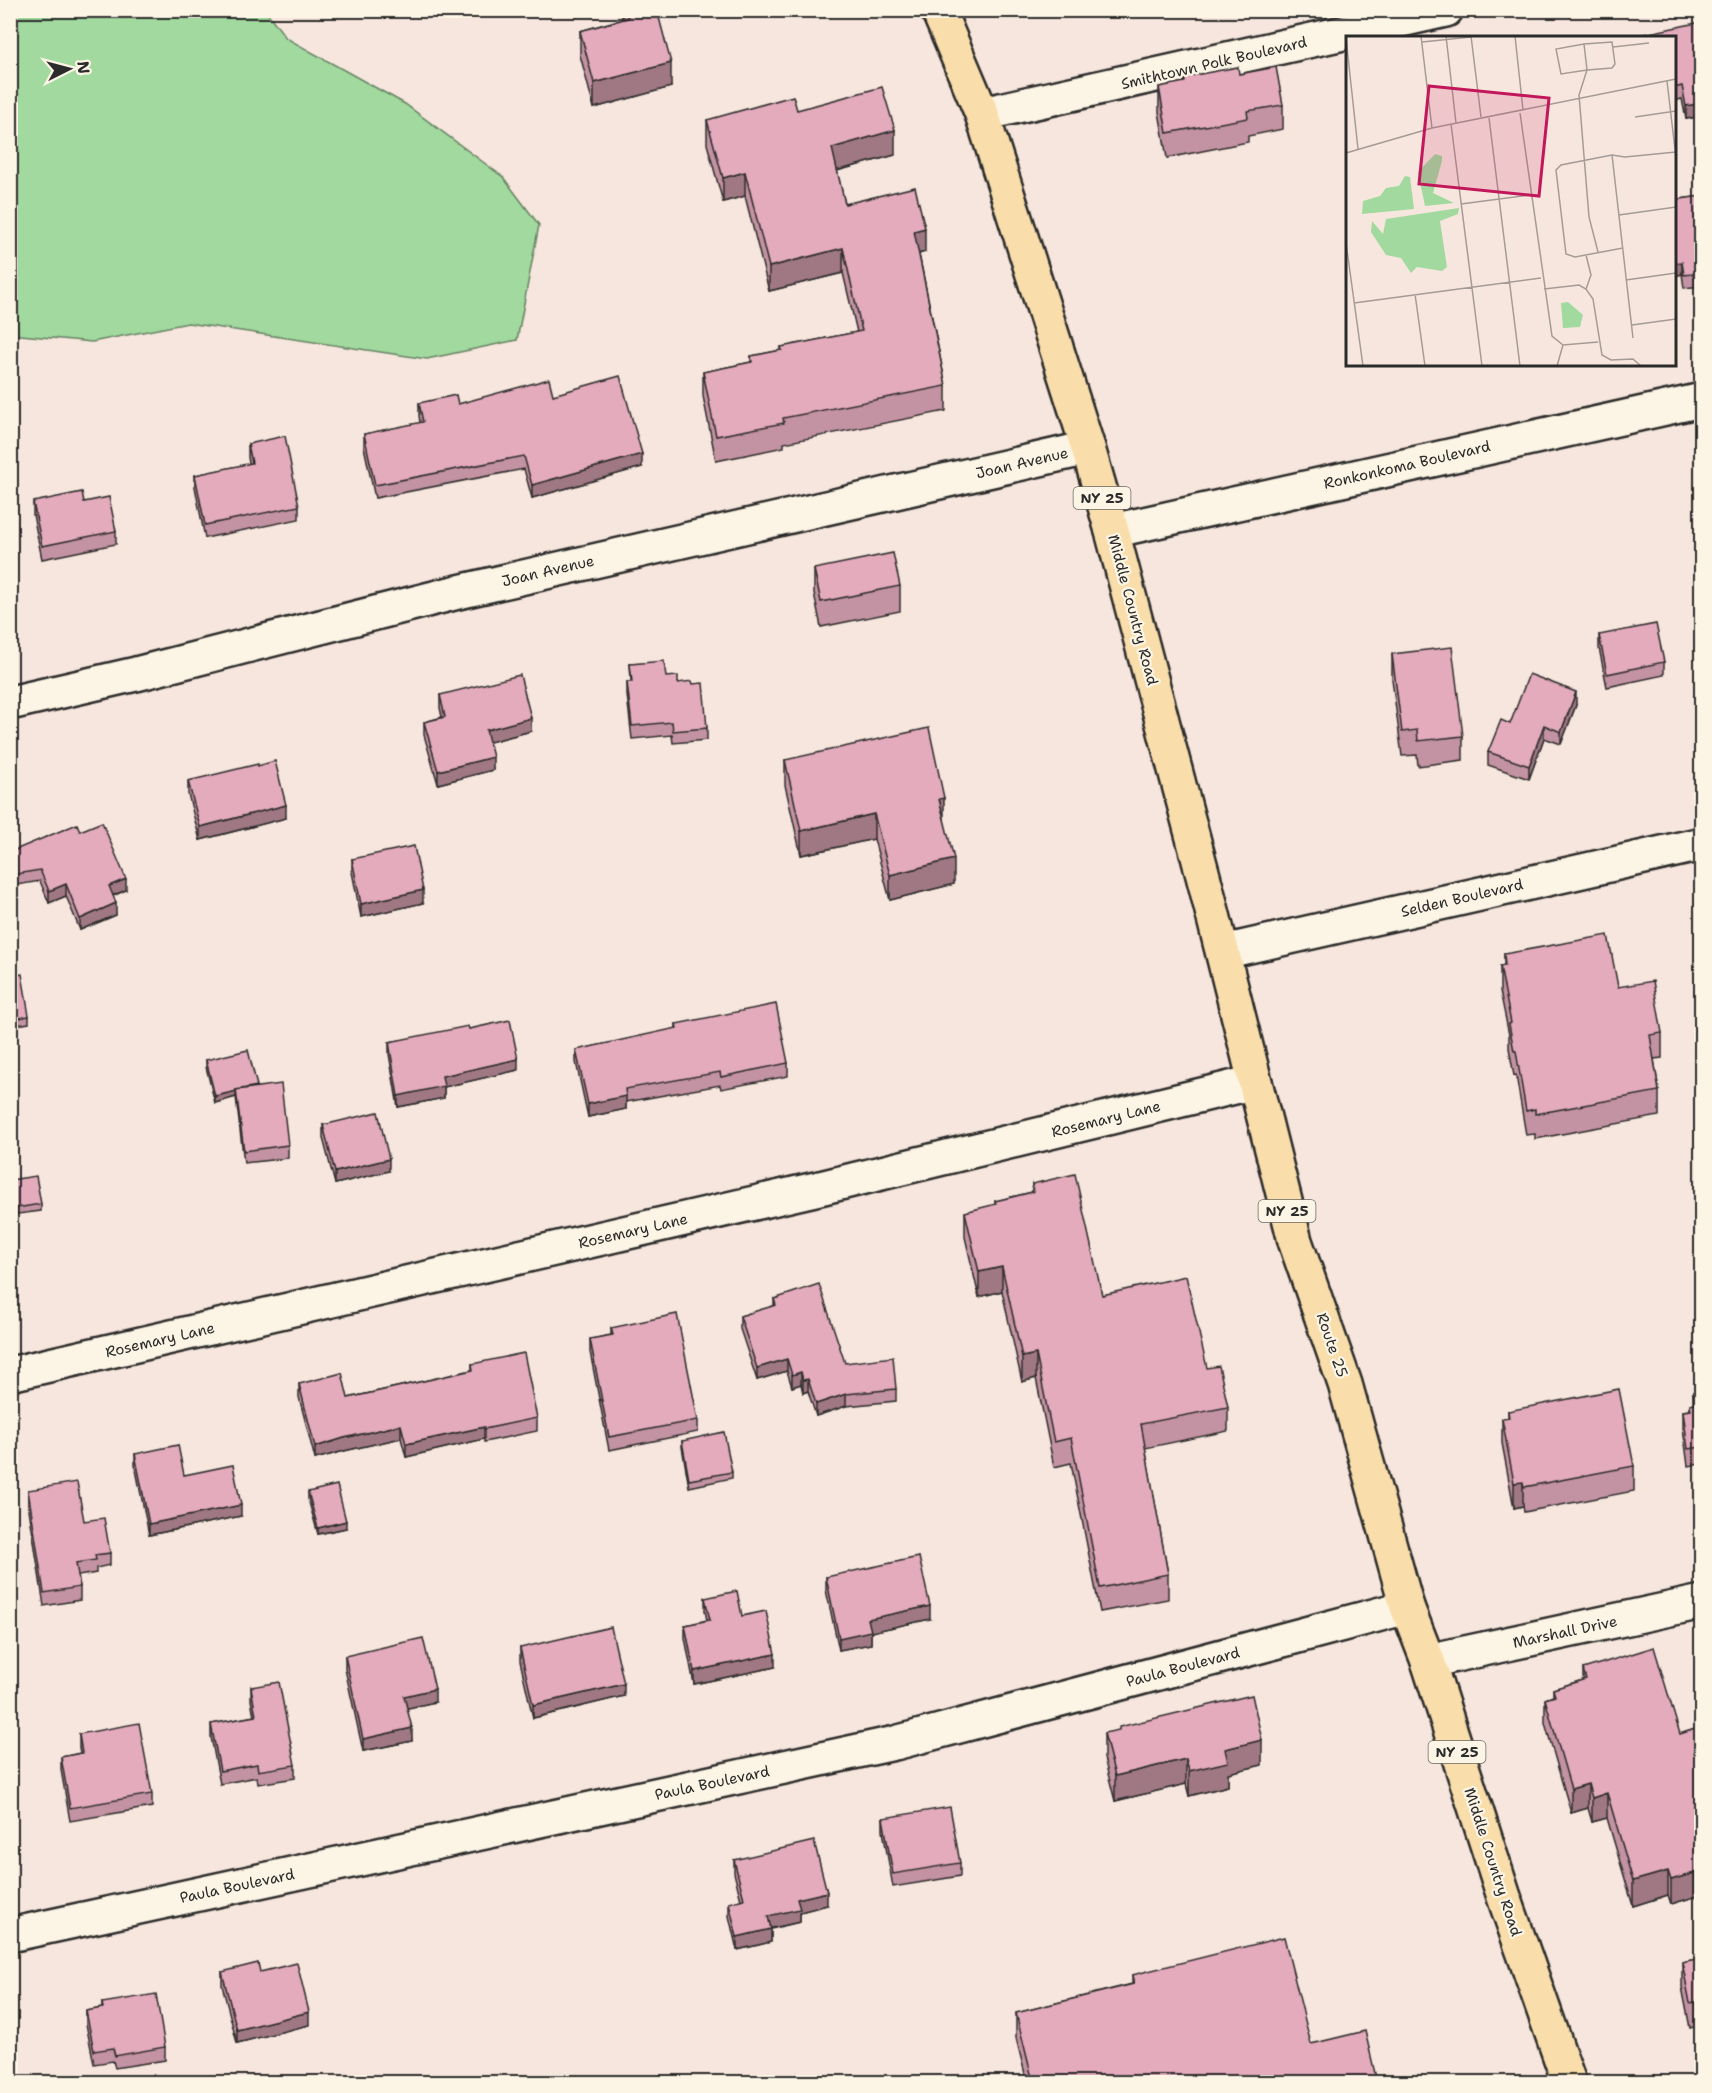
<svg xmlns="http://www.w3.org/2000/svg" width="1712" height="2093" font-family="'Shantell Sans',sans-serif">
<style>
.green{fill:#a1d99e;stroke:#668264;stroke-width:1.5}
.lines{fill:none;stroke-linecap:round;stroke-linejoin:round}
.street-casing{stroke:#2b2b2b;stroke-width:38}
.secondary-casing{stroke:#2b2b2b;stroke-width:38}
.primary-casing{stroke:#2b2b2b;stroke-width:38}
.street{stroke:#fcf5e5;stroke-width:33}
.secondary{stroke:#fcf5e5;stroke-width:33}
.primary{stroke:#f9deab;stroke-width:33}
.wall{fill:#c493a3;stroke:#2b2b2b;stroke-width:1.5}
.shaded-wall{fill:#a07884;stroke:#2b2b2b;stroke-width:1.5}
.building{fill:#e4abbd;stroke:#2b2b2b;stroke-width:1.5}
.labels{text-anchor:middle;stroke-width:4.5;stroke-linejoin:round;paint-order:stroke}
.shield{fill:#fcf5e5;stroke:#6a6863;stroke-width:1.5}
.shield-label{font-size:14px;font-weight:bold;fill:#2b2b2b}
.street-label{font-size:15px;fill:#2b2b2b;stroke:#fcf5e5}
.inset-road{fill:none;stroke:#a59b96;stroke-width:1.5}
.view{fill:#c2185b;fill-opacity:0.15;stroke:#c2185b;stroke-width:3}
.inset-edge{fill:none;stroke:#2b2b2b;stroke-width:3}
</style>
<rect width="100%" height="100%" fill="#f7e6dd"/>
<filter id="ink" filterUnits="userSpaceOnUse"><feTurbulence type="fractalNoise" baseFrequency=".0167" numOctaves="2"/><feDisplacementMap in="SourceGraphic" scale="12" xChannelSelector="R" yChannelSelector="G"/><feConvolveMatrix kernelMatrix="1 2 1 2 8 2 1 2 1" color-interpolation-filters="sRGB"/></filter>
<g filter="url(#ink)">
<polygon class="green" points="11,10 266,11 286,38 405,104 503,177 539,225 517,340 427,359 188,323 92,342 11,334"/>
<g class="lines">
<g class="street-casing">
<g id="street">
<polyline points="1112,531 1702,400"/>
<polyline points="10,703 136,674 454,593 1088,448"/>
<polyline points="1223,952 1702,844"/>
<polyline points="10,1374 824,1187 1255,1082"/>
<polyline points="1428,1661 1702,1602"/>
<polyline points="10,1935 895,1743 1407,1607"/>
</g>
</g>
<g class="secondary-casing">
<polyline id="secondary" points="982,114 1446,10"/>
</g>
<g class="primary-casing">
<polyline id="primary" points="938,10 982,114 1088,448 1112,531 1206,887 1295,1241 1345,1384 1407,1607 1428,1661 1504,1897 1569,2082"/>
</g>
<use href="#street" class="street"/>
<use href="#secondary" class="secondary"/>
<use href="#primary" class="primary"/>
</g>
<g class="wall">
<polygon points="622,10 657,10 671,87 594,108 580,55 580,31 622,19"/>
<polygon points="1701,22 1701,116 1686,119 1682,99 1674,101 1674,38"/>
<polygon points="1239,74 1283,105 1283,129 1248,136 1248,142 1167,158 1159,112 1159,87 1184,82 1184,77"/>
<polygon points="707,120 895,155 837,171 845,204 925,252 919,254 946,386 946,411 784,443 784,447 716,461 703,396 703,372 751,362 751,356 781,350 781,347 857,332 843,273 769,291 745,196 723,202 707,144"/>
<polygon points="1701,196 1701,286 1684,288 1682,274 1674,276 1674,200"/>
<polygon points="553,395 642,467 532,498 524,469 375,498 364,447 364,434 420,423 419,415 419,403 458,404"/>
<polygon points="248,444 299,506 299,519 205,538 195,487 195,475 249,464 248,457"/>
<polygon points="33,502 84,502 116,531 116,544 42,559 33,515"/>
<polygon points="814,569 900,586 900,611 821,627 814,593"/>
<polygon points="1599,635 1664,662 1664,675 1607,687 1599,648"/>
<polygon points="1392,654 1463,736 1463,760 1418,766 1417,755 1402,756 1392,679"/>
<polygon points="630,664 678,683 693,684 707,728 707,740 673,743 672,735 632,739 627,695 627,682 631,682"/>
<polygon points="440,695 531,731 489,742 493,770 438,784 424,735 424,722 442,717 440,708"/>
<polygon points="1576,705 1561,744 1544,738 1529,779 1488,765 1488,752 1510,724"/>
<polygon points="785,760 944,821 954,884 890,900 874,839 801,855 785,785"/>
<polygon points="258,766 286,818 200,840 188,794 188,781"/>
<polygon points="80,831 126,890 113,896 116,915 80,930 66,896 49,903 40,881 10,886 10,852"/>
<polygon points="352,859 423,903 361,917 352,872"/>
<polygon points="1504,954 1618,987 1662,1033 1662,1058 1654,1059 1659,1091 1659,1116 1535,1139 1535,1134 1526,1135 1516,1075 1514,1076 1509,1048 1509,1035 1500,991 1500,966 1504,966"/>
<polygon points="10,976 29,1016 29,1023 10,1026"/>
<polygon points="676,1024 788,1063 788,1076 721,1089 720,1085 626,1102 626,1109 588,1117 576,1062 576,1050 676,1029"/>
<polygon points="469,1029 518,1070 444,1087 444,1098 398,1107 389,1054 389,1042"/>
<polygon points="206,1060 257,1087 288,1145 288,1158 244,1163 236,1097 215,1103 206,1067"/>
<polygon points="323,1125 389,1171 335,1184 323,1138"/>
<polygon points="10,1180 41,1204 41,1211 10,1215"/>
<polygon points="1032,1184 1102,1295 1207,1368 1228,1407 1228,1431 1145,1448 1168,1574 1168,1599 1100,1612 1071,1463 1054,1467 1036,1378 1022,1382 1002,1291 979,1297 965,1237 965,1212 995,1205 995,1201 1032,1192"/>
<polygon points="774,1299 845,1363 896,1389 896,1401 846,1406 816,1416 808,1391 803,1393 801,1384 792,1387 787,1371 757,1380 740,1329 740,1316 774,1306"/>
<polygon points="611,1328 698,1420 698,1432 609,1450 590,1352 590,1339 611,1335"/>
<polygon points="472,1364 537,1418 537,1431 484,1442 484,1439 406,1457 401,1438 344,1451 315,1459 299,1397 299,1384 348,1398 472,1370"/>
<polygon points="1701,1391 1701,1464 1688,1466 1683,1428 1683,1411 1690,1410 1690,1404 1693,1403 1693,1392"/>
<polygon points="1508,1411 1634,1466 1634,1491 1524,1512 1523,1506 1514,1508 1502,1443 1502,1419 1508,1418"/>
<polygon points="682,1441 732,1472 732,1478 689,1487 682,1447"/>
<polygon points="135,1454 184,1475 241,1516 149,1535 135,1465"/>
<polygon points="28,1490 84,1521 110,1553 110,1565 96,1568 96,1573 78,1576 80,1587 80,1600 44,1606 28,1503"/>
<polygon points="308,1492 346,1528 318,1534 308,1499"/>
<polygon points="826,1577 930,1619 871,1632 871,1644 839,1650 826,1590"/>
<polygon points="705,1598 775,1667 694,1684 685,1638 685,1625 707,1620 705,1611"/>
<polygon points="520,1648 624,1696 533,1718 520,1661"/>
<polygon points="345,1656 435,1702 407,1708 412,1741 363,1751 345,1669"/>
<polygon points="1583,1669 1680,1734 1701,1727 1701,1895 1671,1904 1668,1895 1633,1906 1607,1818 1592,1822 1588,1808 1571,1813 1545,1723 1545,1699 1553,1696 1553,1689 1583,1680"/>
<polygon points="251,1687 295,1765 295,1778 258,1784 257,1777 220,1784 211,1737 211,1724 254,1716 251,1700"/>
<polygon points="1104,1733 1262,1765 1228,1773 1228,1786 1189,1796 1186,1784 1115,1801 1104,1758"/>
<polygon points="79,1734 152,1794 152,1807 70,1821 61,1770 61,1757 80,1753 79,1747"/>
<polygon points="883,1818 960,1863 960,1876 893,1887 883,1831"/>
<polygon points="734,1860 827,1905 800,1912 800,1922 771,1929 771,1942 737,1950 729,1916 729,1903 741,1900 734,1873"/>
<polygon points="1701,1958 1701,2025 1690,2028 1682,1987 1682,1962"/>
<polygon points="222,1972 309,2025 237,2043 222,1985"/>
<polygon points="1132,1975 1311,2044 1377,2082 1027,2082 1016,2038 1016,2013 1132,1984"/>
<polygon points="102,2003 165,2047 165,2060 115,2068 113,2061 94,2064 86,2024 86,2011 102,2008"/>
<polygon points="10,2047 15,2079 15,2082 10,2082"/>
</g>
<g class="shaded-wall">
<polygon points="671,63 671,87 594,108 594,83"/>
<polygon points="1701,103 1701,116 1686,119 1686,106"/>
<polygon points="895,130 895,155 832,172 832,148"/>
<polygon points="745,172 745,196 723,202 723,178"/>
<polygon points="925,228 925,252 914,255 914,231"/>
<polygon points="843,248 843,273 769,291 769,267"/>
<polygon points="1682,262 1682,274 1674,276 1674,263"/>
<polygon points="642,454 642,467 532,498 532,485"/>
<polygon points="1576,692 1576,705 1561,744 1561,732"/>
<polygon points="531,718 531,731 486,743 486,730"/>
<polygon points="1544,725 1544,738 1529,779 1529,766"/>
<polygon points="493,757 493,770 438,784 438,771"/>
<polygon points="944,798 944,823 939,799"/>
<polygon points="286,805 286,818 200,840 200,827"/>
<polygon points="874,814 874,839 801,855 801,831"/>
<polygon points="954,859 954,884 890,900 890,875"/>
<polygon points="126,879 126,890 109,897 109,886"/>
<polygon points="66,884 66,896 49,903 49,891"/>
<polygon points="423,890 423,903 361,917 361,904"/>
<polygon points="116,903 116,915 80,930 80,919"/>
<polygon points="518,1059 518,1070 444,1087 444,1098 398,1107 398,1096 442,1076"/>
<polygon points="236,1091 236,1097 215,1103 215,1096"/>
<polygon points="626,1096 626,1109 588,1117 588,1104"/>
<polygon points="389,1159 389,1171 335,1184 335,1172"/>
<polygon points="1002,1267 1002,1291 979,1297 979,1272"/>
<polygon points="1036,1354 1036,1378 1022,1382 1022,1357"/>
<polygon points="787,1359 787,1371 757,1380 757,1368"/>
<polygon points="801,1372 801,1384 792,1387 792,1375"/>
<polygon points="808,1379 808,1391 803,1393 803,1380"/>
<polygon points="846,1394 846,1406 816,1416 816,1404"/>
<polygon points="401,1425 401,1438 344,1451 315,1459 315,1447 344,1438"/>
<polygon points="484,1427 484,1439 406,1457 406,1444"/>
<polygon points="1523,1482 1523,1506 1514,1508 1514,1483"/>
<polygon points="241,1505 241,1516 149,1535 149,1524"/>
<polygon points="346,1521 346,1528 318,1534 318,1528"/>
<polygon points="930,1606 930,1619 871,1632 871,1644 839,1650 839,1638 868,1619"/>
<polygon points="775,1654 775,1667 694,1684 694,1671"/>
<polygon points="624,1684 624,1696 533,1718 533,1705"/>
<polygon points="435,1689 435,1702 404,1709 404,1696"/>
<polygon points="412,1728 412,1741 363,1751 363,1739"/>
<polygon points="1262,1740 1262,1765 1228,1773 1228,1786 1189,1796 1189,1771 1225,1749"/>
<polygon points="1186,1759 1186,1784 1115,1801 1115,1776"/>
<polygon points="1701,1768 1701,1793 1697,1770"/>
<polygon points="1588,1784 1588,1808 1571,1813 1571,1789"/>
<polygon points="1607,1793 1607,1818 1592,1822 1592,1798"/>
<polygon points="1668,1871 1668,1895 1633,1906 1633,1881"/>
<polygon points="1701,1871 1701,1895 1671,1904 1671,1880"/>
<polygon points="827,1892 827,1905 800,1912 800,1922 768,1929 768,1916 797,1899"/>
<polygon points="771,1929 771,1942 737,1950 737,1937"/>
<polygon points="309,2012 309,2025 237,2043 237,2030"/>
</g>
<g class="building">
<polygon points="626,10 657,10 671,63 594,83 580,31 628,18"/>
<polygon points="1701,22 1701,103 1686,106 1682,86 1674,88 1674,38 1635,38 1635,36"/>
<polygon points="1238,67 1239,74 1276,67 1283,105 1247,111 1248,118 1167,133 1159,87 1185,82 1184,77"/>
<polygon points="882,87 895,130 832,148 845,204 915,187 925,228 914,231 946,386 783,418 784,423 716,436 703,372 752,362 751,356 782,350 781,347 862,331 843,248 769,267 745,172 723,178 707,120 793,96 797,110"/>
<polygon points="1701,196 1701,273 1684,275 1682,262 1674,263 1674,200"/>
<polygon points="620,376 642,454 532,485 524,456 375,485 364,434 423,422 419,403 456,395 458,404 549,379 553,395"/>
<polygon points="285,436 299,506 205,525 195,475 252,463 248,444"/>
<polygon points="82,492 84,502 109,497 116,531 42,546 33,502"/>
<polygon points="893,553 900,586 821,602 814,569"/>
<polygon points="1656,624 1664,662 1607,674 1599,635"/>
<polygon points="1452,647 1463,736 1418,741 1417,730 1402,732 1392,654"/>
<polygon points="664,661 666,677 678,676 678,683 692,681 693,684 703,683 707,728 673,731 672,722 632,726 627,682 632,682 630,664"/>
<polygon points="1529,674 1576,692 1561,732 1544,725 1529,766 1488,752 1501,720 1510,724"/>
<polygon points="520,675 531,718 486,730 493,757 438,771 424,722 445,717 440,695"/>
<polygon points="929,728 944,798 939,799 954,859 890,875 874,814 801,831 785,760"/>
<polygon points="275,761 286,805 200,827 188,781 258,764 258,766"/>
<polygon points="102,822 126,879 109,886 116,903 80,919 66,884 49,891 40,870 10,875 10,852 77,824 80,831"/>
<polygon points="414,846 423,890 361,904 352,859"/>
<polygon points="1608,935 1618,987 1653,981 1662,1033 1650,1035 1659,1091 1535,1114 1535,1109 1526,1111 1516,1051 1514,1051 1509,1024 1511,1023 1500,966 1505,965 1504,954"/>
<polygon points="22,974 29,1016 10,1020 10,976"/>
<polygon points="776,1004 788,1063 721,1077 720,1072 625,1089 626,1096 588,1104 576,1050 677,1028 676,1024"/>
<polygon points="510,1020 518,1059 442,1076 444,1086 398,1096 389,1042 468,1026 469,1029"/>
<polygon points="248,1050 257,1086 236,1090 237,1091 215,1096 206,1060"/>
<polygon points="281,1084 288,1145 244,1151 236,1090"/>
<polygon points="378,1112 389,1159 335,1172 323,1125"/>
<polygon points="1075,1174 1102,1295 1186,1276 1207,1368 1219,1366 1228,1407 1141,1424 1168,1574 1100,1588 1071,1438 1054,1442 1036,1354 1022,1357 1002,1267 979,1272 965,1212 996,1204 995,1201 1033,1192 1032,1184"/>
<polygon points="36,1176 41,1204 10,1209 10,1180"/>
<polygon points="819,1284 845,1363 893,1357 896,1389 846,1394 816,1404 808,1379 803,1380 801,1372 792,1375 787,1359 757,1368 740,1316 776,1305 774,1299"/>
<polygon points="677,1314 698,1420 609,1437 590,1339 613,1335 611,1328"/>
<polygon points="524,1353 537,1418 484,1429 484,1427 406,1444 401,1425 344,1438 315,1447 299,1384 342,1373 348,1398 473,1370 472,1364"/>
<polygon points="1619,1389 1634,1466 1524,1487 1523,1482 1514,1483 1502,1419 1509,1418 1508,1411"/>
<polygon points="1701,1391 1701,1447 1688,1449 1683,1411 1691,1410 1690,1404 1695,1403 1693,1392"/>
<polygon points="724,1432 732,1472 689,1480 682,1441"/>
<polygon points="178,1445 184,1475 233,1465 241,1505 149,1524 135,1454"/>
<polygon points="77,1482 84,1521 104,1518 110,1553 95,1555 96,1560 76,1563 80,1587 44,1593 28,1490"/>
<polygon points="337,1485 346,1521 318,1528 308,1492"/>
<polygon points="919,1557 930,1606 868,1619 871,1631 839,1638 826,1577"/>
<polygon points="737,1591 742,1616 766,1611 775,1654 694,1671 685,1625 710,1620 705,1598"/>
<polygon points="611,1627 624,1684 533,1705 520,1648"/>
<polygon points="423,1638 435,1689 404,1696 412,1728 363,1739 345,1656"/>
<polygon points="1654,1647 1680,1734 1701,1727 1701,1768 1697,1770 1701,1786 1701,1871 1671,1880 1668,1871 1633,1881 1607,1793 1592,1798 1588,1784 1571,1789 1545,1699 1555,1696 1553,1689 1586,1679 1583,1669"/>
<polygon points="279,1682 295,1765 258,1771 257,1764 220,1771 211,1724 256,1716 251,1687"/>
<polygon points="1252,1695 1262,1740 1225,1749 1228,1762 1189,1771 1186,1759 1115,1776 1104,1733 1119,1730 1119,1727"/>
<polygon points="139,1723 152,1794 70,1808 61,1757 82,1753 79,1734"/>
<polygon points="950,1807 960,1863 893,1874 883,1818"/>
<polygon points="814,1841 827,1892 797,1899 800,1909 768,1916 771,1929 737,1937 729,1903 744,1899 734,1860"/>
<polygon points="1284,1937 1311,2044 1365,2031 1377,2082 1033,2082 1016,2013 1134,1984 1132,1975"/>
<polygon points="1701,1958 1701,2001 1690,2003 1682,1962"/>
<polygon points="258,1963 260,1972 297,1963 309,2012 237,2030 222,1972"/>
<polygon points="156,1994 165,2047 115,2056 113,2048 94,2051 86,2011 103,2008 102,2003"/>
<polygon points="10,2047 15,2079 10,2079"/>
</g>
</g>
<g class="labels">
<g class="shield">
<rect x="1073.5" y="487" width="57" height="22" rx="4.5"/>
<rect x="1258.5" y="1200" width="57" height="22" rx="4.5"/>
<rect x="1428.5" y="1741" width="57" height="22" rx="4.5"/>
</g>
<g class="shield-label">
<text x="1102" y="503">NY 25</text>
<text x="1287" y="1216">NY 25</text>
<text x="1457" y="1757">NY 25</text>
</g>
<g class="street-label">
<text transform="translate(1214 63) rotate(-13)" y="5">Smithtown Polk Boulevard</text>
<text transform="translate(1022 463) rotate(-13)" y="5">Joan Avenue</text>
<text transform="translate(1407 465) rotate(-13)" y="5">Ronkonkoma Boulevard</text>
<text transform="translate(548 571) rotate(-13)" y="5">Joan Avenue</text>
<text transform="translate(1133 610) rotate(75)" y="5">Middle Country Road</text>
<text transform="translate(1462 898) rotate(-13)" y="5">Selden Boulevard</text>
<text transform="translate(1106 1119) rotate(-14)" y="5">Rosemary Lane</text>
<text transform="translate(633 1231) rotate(-13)" y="5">Rosemary Lane</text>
<text transform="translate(160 1340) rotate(-13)" y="5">Rosemary Lane</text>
<text transform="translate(1332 1345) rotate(71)" y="5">Route 25</text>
<text transform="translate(1565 1632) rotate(-12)" y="5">Marshall Drive</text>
<text transform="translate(1183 1667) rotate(-15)" y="5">Paula Boulevard</text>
<text transform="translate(712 1783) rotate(-12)" y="5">Paula Boulevard</text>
<text transform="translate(1493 1862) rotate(72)" y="5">Middle Country Road</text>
<text transform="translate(237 1886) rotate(-12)" y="5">Paula Boulevard</text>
</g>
</g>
<g transform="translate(1346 36)">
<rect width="330" height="330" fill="#f7e6dd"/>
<path d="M89,118L96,120V125L87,157L108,167L79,170L72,136ZM59,140L64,141L68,173L16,178L17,165L34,160L40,152L53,150ZM113,172L112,178L94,185L101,231L96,235L71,231L65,237L55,222L40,219L25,196L26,185L37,198L40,183ZM222,266L237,279L234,291L217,292L215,267Z" fill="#a1d99e"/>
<path class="inset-road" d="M75,0L86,92M100,0L110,87M125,0L135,81M169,0L177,74M0,2L12,113M76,6L125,1M238,8L210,13L215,38L241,34L266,32L269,28L266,6L238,8L241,34L233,59L243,181L252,216M267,11L303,7M321,45L330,122M174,77L206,300L217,309L252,306M289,81L330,75M143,82L174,330M105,88L136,330M0,117L86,92L330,43M266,119L287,302M115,168L184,159M273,179L330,171M0,207L17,330M277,212L229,221L220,218L210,134L215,129L266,119L279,121L330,116M280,244L330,237M198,253L233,249L240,253L247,263L256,319L265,324L287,323L295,330M240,253L245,239L240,219M69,258L79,330M8,267L195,242M286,289L330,283M211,330L217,309"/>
<path class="view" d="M83,50L203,62L193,160L73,148Z"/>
<rect width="330" height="330" class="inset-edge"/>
</g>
<rect width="1712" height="2093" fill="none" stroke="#fcf5e5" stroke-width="36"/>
<rect x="18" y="18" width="1676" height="2057" fill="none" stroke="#2b2b2b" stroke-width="2" filter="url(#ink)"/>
<g transform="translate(69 69) rotate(84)" stroke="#fcf5e5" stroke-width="4.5" paint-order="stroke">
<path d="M0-4.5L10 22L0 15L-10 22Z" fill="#2b2b2b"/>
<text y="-9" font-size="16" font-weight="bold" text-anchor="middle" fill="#2b2b2b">N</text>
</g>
</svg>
